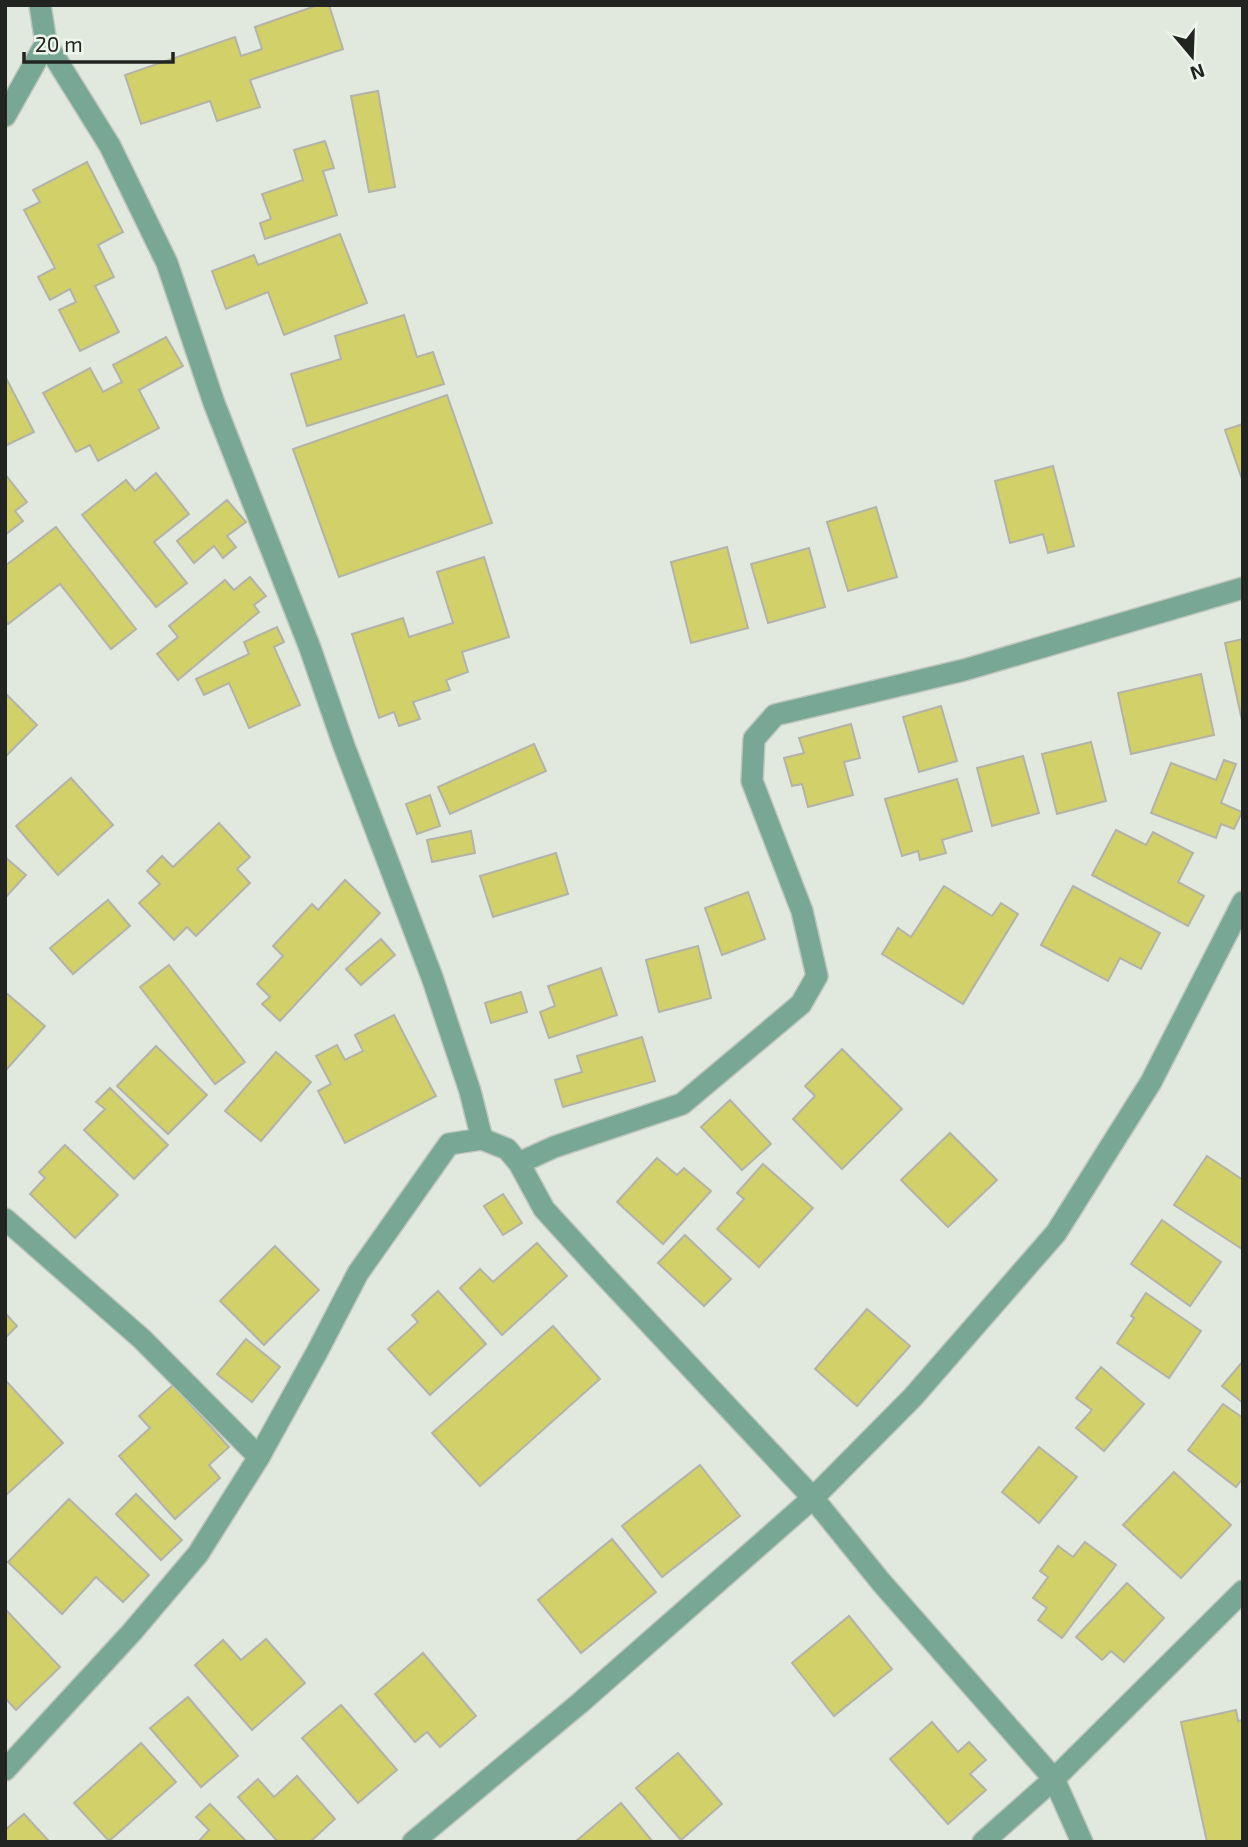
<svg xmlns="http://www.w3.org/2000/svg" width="1248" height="1847" font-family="'Exo 2',sans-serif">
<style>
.building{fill:#d1d069;stroke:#b3b3a8;stroke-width:2}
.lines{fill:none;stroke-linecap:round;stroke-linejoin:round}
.minor-casing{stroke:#bfc6bd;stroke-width:24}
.minor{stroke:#78a796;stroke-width:21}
</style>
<rect width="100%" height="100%" fill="#e1e9df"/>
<g class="building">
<polygon points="318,5 329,5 343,49 250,80 260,107 217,121 210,101 141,124 125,75 235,37 241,56 262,49 255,27"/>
<polygon points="378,91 395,187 369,192 351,96"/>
<polygon points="325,141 334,168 323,171 337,215 265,239 260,223 271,219 262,194 303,180 294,150"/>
<polygon points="87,162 123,232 98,245 114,277 95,286 119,332 80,351 59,310 76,302 70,289 50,300 38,277 55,268 24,210 40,202 33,190"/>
<polygon points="340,234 367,303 284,335 268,292 226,309 212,271 254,255 258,265"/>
<polygon points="404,315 417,357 433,352 444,384 307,426 291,374 341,359 335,336"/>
<polygon points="166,337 183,366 139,390 159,428 98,461 90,445 76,452 43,393 90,368 103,392 122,382 113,365"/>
<polygon points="5,376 34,432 5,446"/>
<polygon points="447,395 492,523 339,577 293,449"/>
<polygon points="1243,424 1243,482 1225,430"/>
<polygon points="1053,466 1074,546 1048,553 1043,534 1010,543 995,481"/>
<polygon points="156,473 189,514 154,542 187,583 156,607 82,515 126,480 135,491"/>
<polygon points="5,474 27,502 15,511 23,521 5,535"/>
<polygon points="227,500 246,522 227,536 236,547 223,558 214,546 194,563 177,541"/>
<polygon points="876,507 897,577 848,591 827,522"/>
<polygon points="56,527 136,629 111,649 60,584 8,624 5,620 5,566"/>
<polygon points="727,547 748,628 691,643 671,562"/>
<polygon points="809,548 825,607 768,623 751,564"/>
<polygon points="484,557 509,637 462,652 468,672 446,680 450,690 413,702 420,719 399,726 394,712 379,718 352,634 403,618 409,637 453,623 437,572"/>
<polygon points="250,577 266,596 254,605 259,612 178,680 157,654 178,637 169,626 225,580 234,590"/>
<polygon points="277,627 284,642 274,647 300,705 249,728 229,683 204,695 196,679 249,654 244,642"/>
<polygon points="1243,639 1243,725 1225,643"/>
<polygon points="1201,674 1214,735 1131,754 1118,693"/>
<polygon points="5,693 37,725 5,757"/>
<polygon points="941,706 957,761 919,772 903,717"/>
<polygon points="851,724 860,758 844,762 853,795 808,807 802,784 792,786 784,758 804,753 799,738"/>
<polygon points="1091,742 1106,801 1057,814 1042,754"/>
<polygon points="534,744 546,771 450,814 438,787"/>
<polygon points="1023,756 1039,813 992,826 977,768"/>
<polygon points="1224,760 1236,764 1221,803 1242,812 1234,829 1221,824 1216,838 1151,813 1171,763 1216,780"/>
<polygon points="71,778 113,825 58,875 16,826"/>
<polygon points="957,779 972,831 942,840 946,853 920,860 918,851 902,856 885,799"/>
<polygon points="430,795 440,826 417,834 406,804"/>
<polygon points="219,823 250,857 237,869 250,883 196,936 187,927 174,940 139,903 160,884 147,871 162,856 173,867"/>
<polygon points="1116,830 1146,845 1153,832 1193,853 1178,882 1204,896 1188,926 1092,875"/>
<polygon points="471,831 475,853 432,862 427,840"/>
<polygon points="556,853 568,894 493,917 480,876"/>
<polygon points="5,857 26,875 5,898"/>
<polygon points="345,880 380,913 280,1021 262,1004 270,997 257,984 283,956 273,946 312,904 318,910"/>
<polygon points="944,886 992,916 1001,903 1018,914 963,1004 882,954 898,928 911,937"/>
<polygon points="1073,886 1160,933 1141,969 1120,958 1108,981 1041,945"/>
<polygon points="748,892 765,939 722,955 705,908"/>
<polygon points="108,900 130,926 73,974 50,948"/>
<polygon points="381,939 395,955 361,985 346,969"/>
<polygon points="698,946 711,998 659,1012 646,960"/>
<polygon points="169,965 245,1062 215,1084 140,987"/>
<polygon points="601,968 617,1015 549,1038 540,1012 555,1006 548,986"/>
<polygon points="5,992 45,1026 5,1071"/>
<polygon points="521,992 527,1012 491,1023 485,1003"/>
<polygon points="394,1015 436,1096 345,1143 318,1091 331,1084 316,1056 337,1045 345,1060 363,1051 355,1035"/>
<polygon points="642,1037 655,1081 563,1107 555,1080 582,1072 577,1056"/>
<polygon points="156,1046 207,1095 168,1134 117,1086"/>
<polygon points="842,1049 902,1109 842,1169 793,1119 815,1096 805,1086"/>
<polygon points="276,1052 311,1082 261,1141 225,1111"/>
<polygon points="110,1088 168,1145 134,1179 84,1130 105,1109 96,1102"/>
<polygon points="730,1100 771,1144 742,1170 701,1127"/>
<polygon points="950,1133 997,1180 948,1227 901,1180"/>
<polygon points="65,1145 118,1195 75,1238 30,1194 45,1178 39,1172"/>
<polygon points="1207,1156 1243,1180 1242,1249 1174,1205"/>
<polygon points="657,1158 677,1175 684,1168 711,1191 663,1244 617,1202"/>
<polygon points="763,1164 813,1208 759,1267 717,1229 744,1199 737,1193"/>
<polygon points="503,1194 522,1223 503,1235 484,1206"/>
<polygon points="1162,1220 1221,1262 1190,1306 1131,1264"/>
<polygon points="685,1235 731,1279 704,1306 658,1263"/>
<polygon points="537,1243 567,1276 502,1335 460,1288 480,1269 493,1282"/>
<polygon points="275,1246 319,1290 264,1345 220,1301"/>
<polygon points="438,1291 486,1344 430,1395 388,1349 418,1322 412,1315"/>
<polygon points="1146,1293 1201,1331 1169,1378 1117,1343 1134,1318 1131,1316"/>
<polygon points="867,1309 910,1346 857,1406 815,1369"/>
<polygon points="5,1313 17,1326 5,1338"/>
<polygon points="553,1326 600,1379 480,1486 432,1433"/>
<polygon points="246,1339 280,1367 252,1402 217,1374"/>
<polygon points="1243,1361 1243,1403 1222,1386"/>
<polygon points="1101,1367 1144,1404 1104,1451 1076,1428 1092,1410 1076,1398"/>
<polygon points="6,1381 63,1443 5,1496 5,1382"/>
<polygon points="173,1385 229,1447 209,1465 220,1478 175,1519 119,1456 150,1428 139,1416"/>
<polygon points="1223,1404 1243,1418 1243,1478 1236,1487 1188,1450"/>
<polygon points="1039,1447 1077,1477 1039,1523 1002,1492"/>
<polygon points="700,1465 740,1516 662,1577 622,1526"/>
<polygon points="1174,1472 1231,1525 1181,1578 1123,1525"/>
<polygon points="136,1494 182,1540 161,1560 116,1514"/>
<polygon points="69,1499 149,1575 123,1602 96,1577 62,1614 8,1562"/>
<polygon points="612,1539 656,1592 581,1653 538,1600"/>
<polygon points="1085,1542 1116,1565 1062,1638 1038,1620 1047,1608 1033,1598 1048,1577 1040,1571 1058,1546 1073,1557"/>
<polygon points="1127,1583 1164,1618 1124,1662 1111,1651 1102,1660 1076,1637"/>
<polygon points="5,1609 60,1667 16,1710 5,1698"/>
<polygon points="849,1616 892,1669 834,1716 792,1663"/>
<polygon points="266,1639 305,1683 252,1730 195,1665 223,1640 241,1660"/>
<polygon points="423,1653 476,1716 440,1747 427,1732 415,1742 375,1694"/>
<polygon points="188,1697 238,1756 201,1787 150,1728"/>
<polygon points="341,1705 397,1770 358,1803 302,1738"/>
<polygon points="1236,1710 1238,1721 1243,1720 1243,1842 1207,1842 1181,1722"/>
<polygon points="932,1722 958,1752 969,1742 986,1760 970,1774 986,1790 948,1824 890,1759"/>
<polygon points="141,1743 176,1782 109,1841 74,1803"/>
<polygon points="678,1753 722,1804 681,1840 636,1788"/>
<polygon points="297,1776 335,1819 310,1842 278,1842 238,1797 258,1779 274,1797"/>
<polygon points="621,1803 653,1842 575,1842"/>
<polygon points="210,1804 247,1842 198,1842 209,1830 196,1817"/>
<polygon points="24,1814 48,1840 45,1842 5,1842 5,1830"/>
</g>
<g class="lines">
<g class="minor-casing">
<g id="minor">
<polyline points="46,43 110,146 167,263 214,403 310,648 344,746 432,977 470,1091 482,1139"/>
<polyline points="5,116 46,43 40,5"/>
<polyline points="519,1163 554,1147 682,1104 801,1004 817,976 802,911 752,781 754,739 775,715 964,670 1243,588"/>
<polyline points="5,1219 142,1339 259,1457"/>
<polyline points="5,1770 132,1632 198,1554 259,1457 317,1352 358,1273 449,1144 482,1139 507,1149 519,1163 544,1209 606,1277 813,1498 881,1582 1054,1779 1082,1842"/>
<polyline points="413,1842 580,1703 813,1498 913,1397 1056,1233 1151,1082 1243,902"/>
<polyline points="983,1842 1054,1779 1243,1591"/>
</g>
</g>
<use href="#minor" class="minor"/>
</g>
<rect width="1248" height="1847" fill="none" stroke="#222421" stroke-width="14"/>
<g transform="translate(1192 56) rotate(161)" stroke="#eef6ec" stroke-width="5" paint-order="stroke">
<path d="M0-5L12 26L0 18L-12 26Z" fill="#222421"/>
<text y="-10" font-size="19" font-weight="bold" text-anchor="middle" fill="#222421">N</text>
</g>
<path d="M24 52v10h149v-10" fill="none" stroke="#222421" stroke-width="3.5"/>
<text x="35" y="52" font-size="21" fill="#222421" stroke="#eef6ec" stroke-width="5" paint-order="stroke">20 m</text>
</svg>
